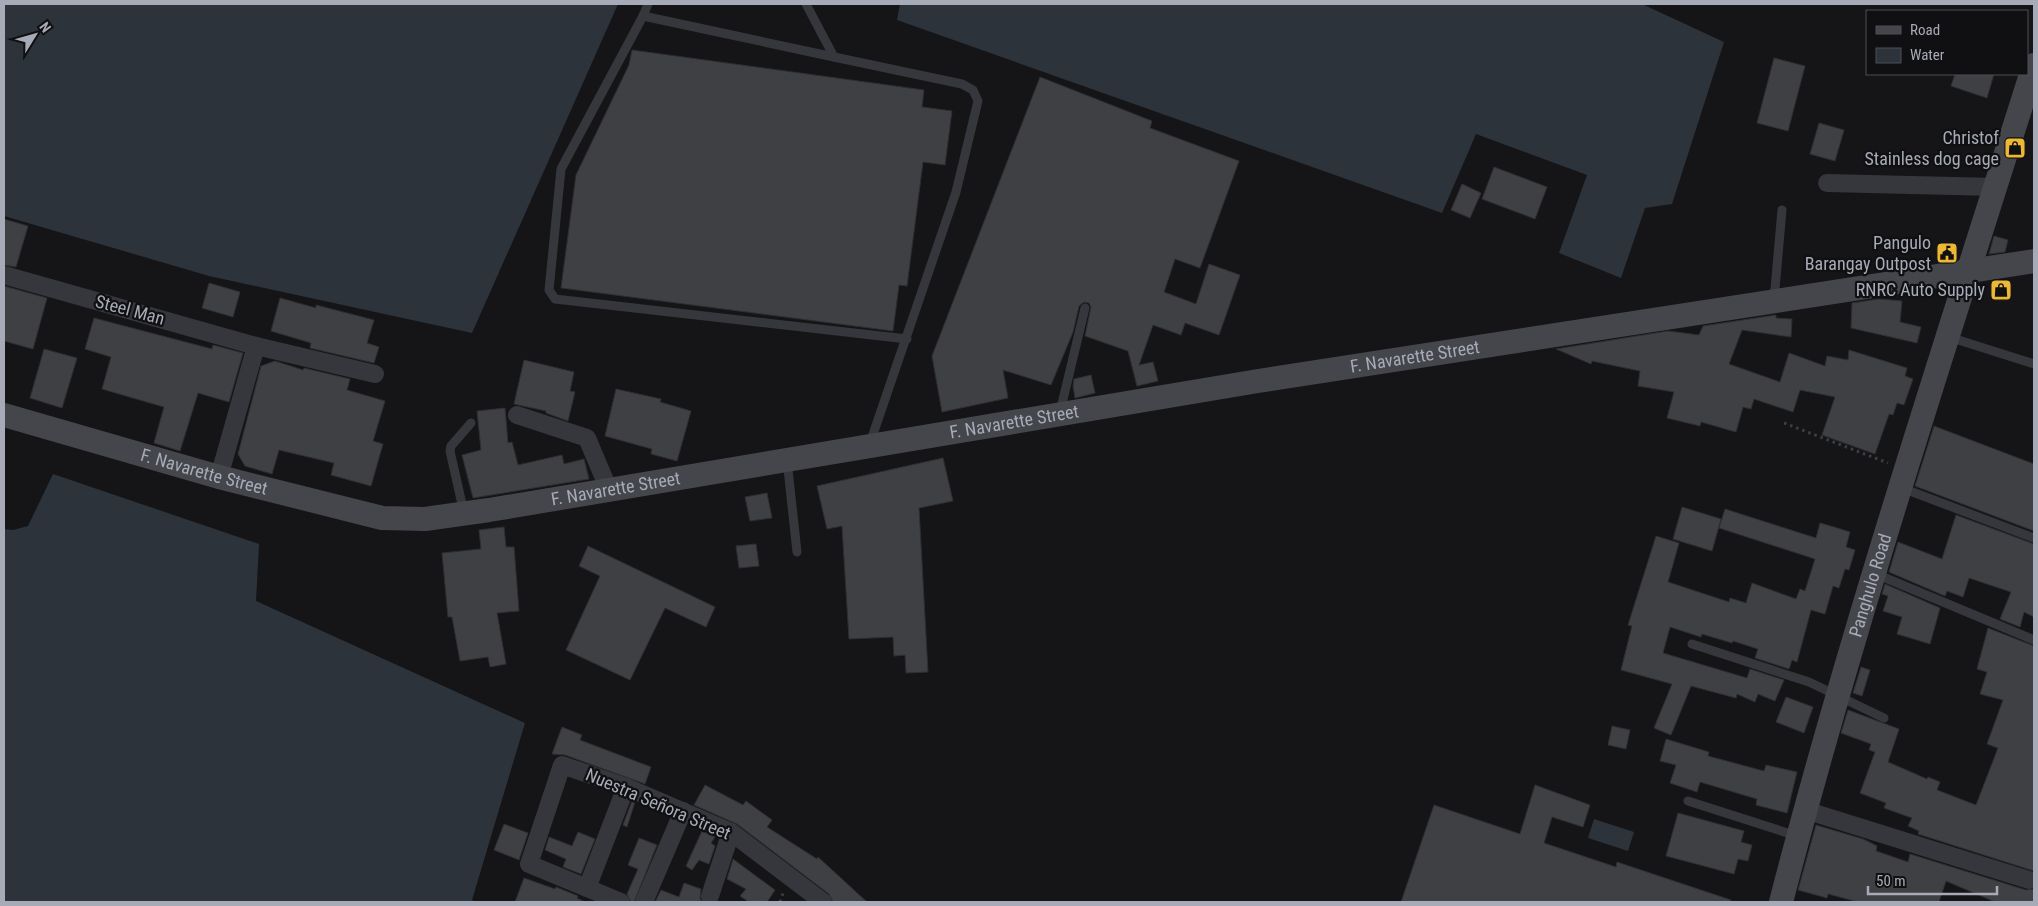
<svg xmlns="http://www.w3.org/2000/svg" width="2038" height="906" font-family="'Roboto Condensed',sans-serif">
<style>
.water{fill:#2c333b}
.building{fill:#3f4044;stroke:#2f2f33}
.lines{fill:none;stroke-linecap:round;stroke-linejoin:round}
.path{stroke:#3c3e43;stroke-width:3;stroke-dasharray:2.5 4;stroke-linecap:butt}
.lane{stroke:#36373c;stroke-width:9}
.street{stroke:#36373c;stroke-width:18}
.secondary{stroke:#44464c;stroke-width:24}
.labels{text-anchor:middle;stroke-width:4.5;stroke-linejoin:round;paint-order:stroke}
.poi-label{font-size:18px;fill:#a7abb7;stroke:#101012;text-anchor:end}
.street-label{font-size:18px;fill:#a7abb7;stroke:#101012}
</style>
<rect width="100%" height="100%" fill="#151517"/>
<g class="water">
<polygon points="4,4 618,4 472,333 209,276 4,216"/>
<polygon points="900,4 1642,4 1724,42 1672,204 1645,208 1621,278 1559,253 1587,175 1476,134 1442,213 897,20"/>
<polygon points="53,474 259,544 256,601 525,723 472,900 476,902 4,902 4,529 13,530 28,526"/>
<polygon points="1594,819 1634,832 1628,851 1588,838"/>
</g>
<g class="building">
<polygon points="632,50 924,90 922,107 952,111 945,165 923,162 907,286 899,285 893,331 561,288 576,175 629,65"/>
<polygon points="1774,58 1805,66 1788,131 1757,123"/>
<polygon points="1955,74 1994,74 1987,98 1951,86"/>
<polygon points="1040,77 1152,121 1150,128 1239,161 1200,268 1175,259 1164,292 1196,304 1209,264 1240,275 1219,335 1185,323 1181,335 1153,325 1139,365 1153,362 1158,381 1137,386 1128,351 1085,336 1091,307 1089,303 1084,302 1079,306 1073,332 1051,385 1003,370 1008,398 942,412 932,356"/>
<polygon points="1819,123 1844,130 1835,161 1810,154"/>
<polygon points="1494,167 1547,187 1535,219 1482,199"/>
<polygon points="1462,184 1481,193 1470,218 1451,210"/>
<polygon points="4,219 28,226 16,267 4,265"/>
<polygon points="1994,236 2008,240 2005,252 1989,254"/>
<polygon points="209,283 240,292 233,317 202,308"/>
<polygon points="4,286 47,298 33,349 4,341"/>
<polygon points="280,298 316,308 316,305 374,320 367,343 379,347 374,363 310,348 311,343 271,331"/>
<polygon points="1879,299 1902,301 1900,322 1921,327 1917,343 1851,328 1852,303"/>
<polygon points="1776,315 1776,318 1792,319 1791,337 1742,330 1729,364 1780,382 1789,353 1825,366 1827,356 1848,360 1849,350 1907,368 1905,376 1913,379 1904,405 1897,403 1893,415 1889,414 1875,454 1822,435 1835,397 1800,390 1793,412 1754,399 1751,409 1743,407 1736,432 1701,422 1700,426 1667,418 1674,392 1638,386 1640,371 1592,361 1591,364 1556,349 1668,331 1699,335 1703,326"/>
<polygon points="94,318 212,349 213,345 243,353 229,402 198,393 180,451 154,443 164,407 102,389 111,357 85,349"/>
<polygon points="44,349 77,358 62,408 30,398"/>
<polygon points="524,360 574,372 570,391 575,392 568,421 546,413 546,411 514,404"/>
<polygon points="275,361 303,370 304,368 350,379 347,390 385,401 373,441 383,444 371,486 331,475 334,463 279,450 272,474 245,466 238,454 261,366"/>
<polygon points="1091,375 1095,393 1075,398 1073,386 1074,379"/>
<polygon points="616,389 661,399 660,402 691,411 677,461 651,454 652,449 605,436"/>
<polygon points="505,408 508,443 512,442 518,465 562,455 564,464 584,459 589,479 473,498 462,455 481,450 477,411"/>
<polygon points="1934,426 2034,464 2034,531 1915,486"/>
<polygon points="943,458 953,501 919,508 928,672 906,673 905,655 894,656 893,637 849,639 842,526 827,529 817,486"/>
<polygon points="767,493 772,518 750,521 745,497"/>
<polygon points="1682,507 1721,519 1712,551 1673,539"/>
<polygon points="1725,509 1816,538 1820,523 1834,527 1850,532 1846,547 1855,550 1849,570 1845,569 1839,588 1833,586 1825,614 1811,610 1797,662 1792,660 1789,669 1755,658 1758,649 1733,641 1732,643 1702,634 1701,637 1670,627 1663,653 1747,678 1750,669 1784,680 1775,701 1758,694 1755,702 1737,694 1736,698 1691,686 1671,735 1654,728 1672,684 1621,670 1632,626 1628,625 1656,536 1679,543 1668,582 1729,602 1730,598 1746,603 1752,583 1796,599 1800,589 1805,591 1815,559 1719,528"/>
<polygon points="1956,515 2034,544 2034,617 2024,612 2020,627 2000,619 2011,592 1969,578 1963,597 1947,591 1945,596 1889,572 1898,542 1942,559"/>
<polygon points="504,527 506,547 514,547 519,611 497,613 506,664 490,667 488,657 460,661 452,617 448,617 442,553 481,549 479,530"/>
<polygon points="756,544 759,566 739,568 736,546"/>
<polygon points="588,546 715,607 706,627 665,608 630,680 566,650 600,576 579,566"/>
<polygon points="1885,584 1940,608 1930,644 1897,634 1902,617 1883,611 1888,596 1882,594"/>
<polygon points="1988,628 2034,646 2034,871 1918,834 1919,831 1908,826 1912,818 1884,808 1886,803 1860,793 1875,752 1869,750 1871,744 1841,733 1848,710 1899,729 1888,762 1927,779 1928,777 1940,782 1937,790 1976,805 1998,748 1987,744 2003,700 1980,694 1987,672 1977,669"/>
<polygon points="1861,667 1870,670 1862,696 1853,693"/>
<polygon points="1786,697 1813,707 1804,733 1776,722"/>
<polygon points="1612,726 1630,730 1626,749 1608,745"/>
<polygon points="562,727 582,735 580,740 651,767 645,784 565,755 552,754"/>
<polygon points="1666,739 1709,752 1708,756 1764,771 1766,765 1797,772 1787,813 1756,805 1757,799 1700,782 1697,792 1670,783 1676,765 1660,761"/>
<polygon points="705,785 743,805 746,801 772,820 767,827 817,859 818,857 867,902 833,902 829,894 737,824 694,805"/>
<polygon points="1535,785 1590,805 1583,827 1552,817 1544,843 1616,867 1617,862 1731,900 1730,902 1401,902 1434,805 1520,834"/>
<polygon points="632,801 635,802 627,827 623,825"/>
<polygon points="1678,813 1744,831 1741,842 1752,845 1748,861 1738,859 1734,874 1666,856"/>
<polygon points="504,824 528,833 519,860 494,850"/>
<polygon points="1816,825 1863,839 1877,846 1876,851 1908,862 1910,854 2026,890 2034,889 2034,902 1995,902 1946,881 1939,902 1858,902 1828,894 1827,898 1798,890"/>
<polygon points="702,831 715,837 711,843 715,846 709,864 699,860 692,870 686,866"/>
<polygon points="578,832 595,839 581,874 563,867 566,859 545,850 549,837 572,846"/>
<polygon points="639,838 657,845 634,902 631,902 627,894 638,869 628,865"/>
<polygon points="733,859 775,890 767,902 749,902 740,896 746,889 727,879"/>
<polygon points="524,878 555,889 556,887 578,896 577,898 585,902 515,902"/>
<polygon points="684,883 701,889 700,898 702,902 655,902 661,890 679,897"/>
</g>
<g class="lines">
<g class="path">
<polyline points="1784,423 1888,463"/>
<polyline points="780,902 783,893"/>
</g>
<g class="lane">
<polyline points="806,4 834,57 962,84 973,90 978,101 956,192 870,443"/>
<polyline points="643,16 648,4"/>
<polyline points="834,57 643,16 561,169 549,290 555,299 907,339"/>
<polyline points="1774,300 1782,210"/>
<polyline points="1949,337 2034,364"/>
<polyline points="1060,412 1085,308"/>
<polyline points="787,460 797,552"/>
<polyline points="1902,488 2034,538"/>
<polyline points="464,513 450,451 451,446 471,423"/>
<polyline points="1876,574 2034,640"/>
<polyline points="1692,644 1809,682 1884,718"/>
<polyline points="1688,801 1797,836"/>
</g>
<g class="street">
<polyline points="1827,183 1996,187"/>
<polyline points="4,275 256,346 375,374"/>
<polyline points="517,415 587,438 609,490"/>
<polyline points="219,477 256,346"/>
<polyline points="1805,810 2029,880"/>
<polyline points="587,888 626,787"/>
<polyline points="710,896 731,832"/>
<polyline points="621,902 529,864 562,765 626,787 731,832 823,902"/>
<polyline points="644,902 683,811"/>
</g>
<g class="secondary">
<path id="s1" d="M4,415L219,477L382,518L425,519L489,510L1258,381L2034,261"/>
<path id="s2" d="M1781,902C1854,620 1946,343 2034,65"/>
</g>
</g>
<defs>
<g id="shop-square" transform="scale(1.125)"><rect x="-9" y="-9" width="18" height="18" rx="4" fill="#eeb837" stroke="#101012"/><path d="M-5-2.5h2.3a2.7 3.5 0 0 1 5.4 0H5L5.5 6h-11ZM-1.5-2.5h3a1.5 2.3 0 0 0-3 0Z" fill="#111"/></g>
<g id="civic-square" transform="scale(1.125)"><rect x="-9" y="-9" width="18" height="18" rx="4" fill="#eeb837" stroke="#101012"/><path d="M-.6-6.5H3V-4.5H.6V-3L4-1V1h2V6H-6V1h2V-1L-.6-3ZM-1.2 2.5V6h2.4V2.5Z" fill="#111"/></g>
</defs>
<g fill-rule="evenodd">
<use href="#shop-square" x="2015" y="148"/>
<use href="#civic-square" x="1947" y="253"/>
<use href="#shop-square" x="2001" y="290"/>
</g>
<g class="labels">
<g class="poi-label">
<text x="1999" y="144">Christof<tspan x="1999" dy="21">Stainless dog cage</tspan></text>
<text x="1931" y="249">Pangulo<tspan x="1931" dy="21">Barangay Outpost</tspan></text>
<text x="1985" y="296">RNRC Auto Supply</text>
</g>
<g class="street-label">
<text transform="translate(130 310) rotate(15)" y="6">Steel Man</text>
<text dy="6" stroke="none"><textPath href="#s1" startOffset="1438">F. Navarette Street</textPath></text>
<text dy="6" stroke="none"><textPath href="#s1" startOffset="1032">F. Navarette Street</textPath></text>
<text dy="6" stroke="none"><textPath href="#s1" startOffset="208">F. Navarette Street</textPath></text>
<text dy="6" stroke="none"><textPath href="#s1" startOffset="628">F. Navarette Street</textPath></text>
<text dy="6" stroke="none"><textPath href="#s2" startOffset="329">Panghulo Road</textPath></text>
<text transform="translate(658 804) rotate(23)" y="6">Nuestra Señora Street</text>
</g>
</g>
<rect width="2038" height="906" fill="none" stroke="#a7abb7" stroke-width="10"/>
<rect x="1866" y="10" width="162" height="65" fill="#101012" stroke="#4c4e54"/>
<rect x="1876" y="26" width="25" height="8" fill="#44464c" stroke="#4c4e54"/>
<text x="1910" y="35" font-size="15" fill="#a7abb7">Road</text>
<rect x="1876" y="48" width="25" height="15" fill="#2c333b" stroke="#4c4e54"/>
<text x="1910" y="60" font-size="15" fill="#a7abb7">Water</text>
<g transform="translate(35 35) rotate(53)" stroke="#101012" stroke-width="4" paint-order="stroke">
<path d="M0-4L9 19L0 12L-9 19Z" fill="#a7abb7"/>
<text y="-8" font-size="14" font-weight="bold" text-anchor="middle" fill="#a7abb7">N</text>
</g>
<path d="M1868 886v8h129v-8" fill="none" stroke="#a7abb7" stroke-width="2.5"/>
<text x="1876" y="886" font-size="15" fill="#a7abb7" stroke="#101012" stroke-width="4" paint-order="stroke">50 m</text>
</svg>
